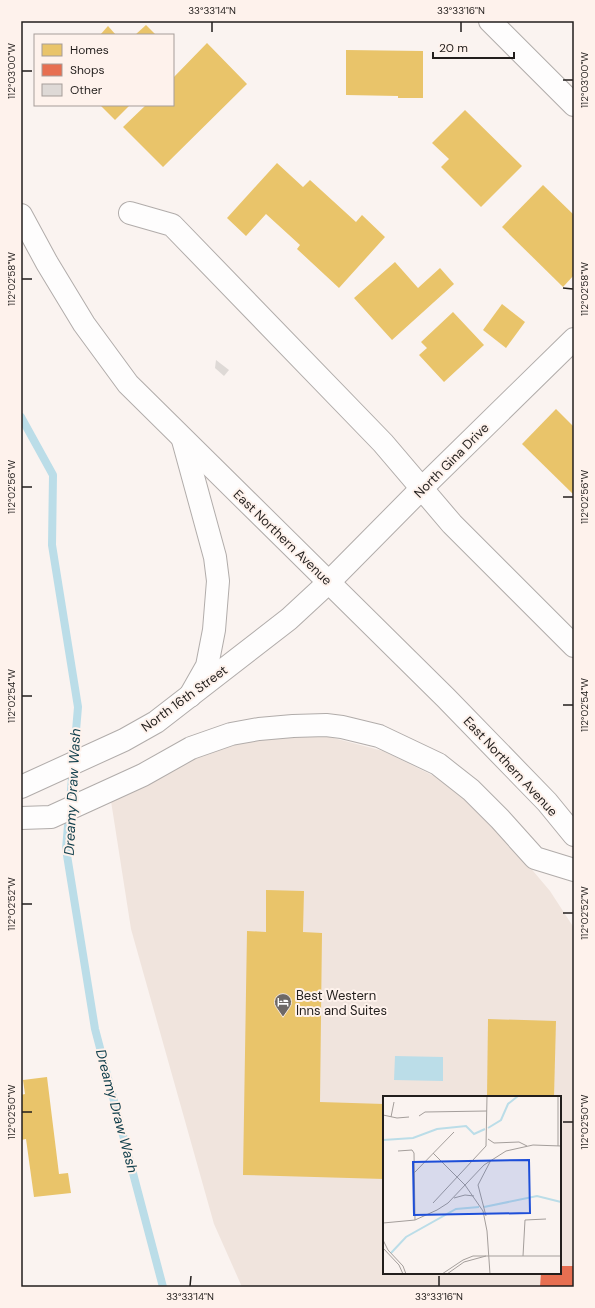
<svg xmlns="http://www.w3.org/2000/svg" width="595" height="1308" font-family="'DM Sans',sans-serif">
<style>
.built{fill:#f0e4dd;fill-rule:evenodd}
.water{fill:#bbdde8}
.homes{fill:#e9c46a}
.shops{fill:#e76f51}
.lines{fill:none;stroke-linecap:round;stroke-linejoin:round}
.stream{stroke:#bbdde8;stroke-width:8}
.building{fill:#ded9d6}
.minor-casing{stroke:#b1acaa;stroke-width:24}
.secondary-casing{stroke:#b1acaa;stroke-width:24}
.primary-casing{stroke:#b1acaa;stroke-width:24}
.minor{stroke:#fefdfd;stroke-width:22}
.secondary{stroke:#fefdfd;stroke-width:22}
.primary{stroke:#fefdfd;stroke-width:22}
.ticks{fill:none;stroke:#221e1c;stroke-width:1.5}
.labels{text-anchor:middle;stroke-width:4;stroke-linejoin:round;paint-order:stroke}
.street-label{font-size:13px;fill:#221e1c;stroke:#fef2ec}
.poi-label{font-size:13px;fill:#221e1c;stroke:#fef2ec;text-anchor:start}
.water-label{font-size:14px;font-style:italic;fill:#0e3d4a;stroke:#fef2ec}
.inset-river{fill:none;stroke:#bbdde8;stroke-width:2}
.inset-road{fill:none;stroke:#a49e9b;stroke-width:1}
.view{fill:#1d4ed8;fill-opacity:0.15;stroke:#1d4ed8;stroke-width:2}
.inset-edge{fill:none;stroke:#221e1c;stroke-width:2}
.neatline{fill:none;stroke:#221e1c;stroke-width:1.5}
.ticks-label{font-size:10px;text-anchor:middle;fill:#221e1c}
</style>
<rect width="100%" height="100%" fill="#faf3f0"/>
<path class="built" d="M264,736H326L383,751L444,781L501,833L550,891L574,928V1287H242L214,1224L131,929L111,801L206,751ZM384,1097H560V1273H384Z"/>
<polygon class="water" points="395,1056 443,1057 443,1081 394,1080"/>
<g class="homes">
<polygon points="146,25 156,35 135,35"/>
<polygon points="108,26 116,35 100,35"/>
<polygon points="207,43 247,84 163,167 123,127 146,105 173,105 173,78"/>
<polygon points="346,50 423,51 423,98 398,98 398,96 346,95"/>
<polygon points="100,105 130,105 115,120"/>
<polygon points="465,110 522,166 481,207 441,167 449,159 432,143"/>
<polygon points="277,163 303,187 310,180 356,222 362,215 385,237 339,288 297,249 300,245 266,214 246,236 227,218"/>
<polygon points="543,185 574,215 574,275 563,287 502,227"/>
<polygon points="395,262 418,288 440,268 454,284 392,340 354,298"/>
<polygon points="502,304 525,322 506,348 483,330"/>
<polygon points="453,312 484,345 444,382 419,355 427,348 421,342"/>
<polygon points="556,409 574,427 574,495 522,444"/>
<polygon points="266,890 304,891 303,932 322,933 320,1102 384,1104 384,1179 243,1175 247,931 266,932"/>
<polygon points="488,1019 556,1021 554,1097 487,1097"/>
<polygon points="47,1077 59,1174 68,1173 71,1193 34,1197 26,1139 21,1140 21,1095 25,1094 23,1080"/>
</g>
<polygon class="shops" points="560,1266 574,1266 574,1287 540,1287 541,1273 560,1273"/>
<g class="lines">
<polyline class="stream" points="21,417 53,475 52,545 78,707 66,849 95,1029 163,1287"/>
</g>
<polygon class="building" points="216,360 229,370 224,376 215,368"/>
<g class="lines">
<g class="minor-casing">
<g id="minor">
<polyline points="490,21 574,105"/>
<polyline points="130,213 172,225 383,443 452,524 574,646"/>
<polyline points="329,582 422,488 574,339"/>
</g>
</g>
<g class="secondary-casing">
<polyline id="secondary" points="21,787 124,740 156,722 289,619 329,582"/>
</g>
<g class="primary-casing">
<g id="primary">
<polyline points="21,215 47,263 84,324 128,384 446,698 547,802 574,835"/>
<polyline points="183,440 215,557 218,581 214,630 207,666 190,696"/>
<polyline points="21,818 51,817 143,775 191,748 231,734 259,729 293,726 326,725 342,727 379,736 438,764 471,790 500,819 535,858 574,870"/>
</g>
</g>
<use href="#minor" class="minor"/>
<use href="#secondary" class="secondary"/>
<use href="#primary" class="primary"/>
</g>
<path class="ticks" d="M212,32V22M461,32V22M22,71H32M563,80H573M22,279H32M563,288L573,289M22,487H32M563,497H573M22,696H32M563,705H573M22,904H32M563,913H573M22,1112H32M563,1122H573M190,1286L191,1276M439,1286V1276"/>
<defs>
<g id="hotel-pin" transform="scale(0.9)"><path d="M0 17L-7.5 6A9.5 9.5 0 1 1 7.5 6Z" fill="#6e6966" stroke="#fef2ec"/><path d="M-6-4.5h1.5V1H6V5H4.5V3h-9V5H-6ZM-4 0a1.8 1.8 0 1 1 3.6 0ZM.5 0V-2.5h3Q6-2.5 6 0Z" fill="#fff"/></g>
</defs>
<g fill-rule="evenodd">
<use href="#hotel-pin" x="283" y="1002"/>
</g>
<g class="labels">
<g class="street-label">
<text transform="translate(451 460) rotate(-45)" y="5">North Gina Drive</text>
<text transform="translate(283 537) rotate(44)" y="5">East Northern Avenue</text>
<text transform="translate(184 698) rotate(-36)" y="5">North 16th Street</text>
<text transform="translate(511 766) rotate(47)" y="5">East Northern Avenue</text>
</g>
<g class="poi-label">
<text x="296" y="1000">Best Western<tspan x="296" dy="15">Inns and Suites</tspan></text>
</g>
<g class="water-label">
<text transform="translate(72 792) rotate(-87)" y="5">Dreamy Draw Wash</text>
<text transform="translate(117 1111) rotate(75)" y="5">Dreamy Draw Wash</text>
</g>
</g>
<g transform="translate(383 1096)">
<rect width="178" height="178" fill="#faf3f0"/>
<path class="inset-river" d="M105,32L118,24L125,8L135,0M0,44L30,42L54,33L83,30L91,38L102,33M101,111L154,100L178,106M8,157L23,141L73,113L96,111"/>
<path class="inset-road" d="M0,19L14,22L26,21M36,20L42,16L104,15M8,21L11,6M105,43L111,47L136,46L144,50M175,50V0M15,55L29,54L31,57L32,124M50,57L82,89M31,77L71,36M82,89L100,115L104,135L107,178M71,102L82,99L91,100M50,107L103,50L104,0M103,120L95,89L108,64M0,127L32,124L54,114L65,107L101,69L123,55L150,49L178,50M0,144L5,154L20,170L23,178M0,152L16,169L20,178M140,160L142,124L163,123M59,178L80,164L90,160H178M64,178L81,166L103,160"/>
<path class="view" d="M146,64L147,117L31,119L30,66Z"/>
<rect width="178" height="178" class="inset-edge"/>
</g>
<rect width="595" height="1308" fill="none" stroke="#fef2ec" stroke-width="44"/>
<rect x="34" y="34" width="140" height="72" fill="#fef2ec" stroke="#a69d99"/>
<rect x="42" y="44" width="20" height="12" fill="#e9c46a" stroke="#a69d99"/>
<text x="70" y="54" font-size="12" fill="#221e1c">Homes</text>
<rect x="42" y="64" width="20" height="12" fill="#e76f51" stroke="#a69d99"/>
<text x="70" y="74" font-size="12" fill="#221e1c">Shops</text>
<rect x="42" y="84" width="20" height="12" fill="#ded9d6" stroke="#a69d99"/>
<text x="70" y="94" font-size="12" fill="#221e1c">Other</text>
<path d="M433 52v6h81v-6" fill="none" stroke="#221e1c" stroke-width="2"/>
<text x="439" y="52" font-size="12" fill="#221e1c" stroke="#fef2ec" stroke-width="3" paint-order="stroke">20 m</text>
<rect x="22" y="22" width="551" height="1264" class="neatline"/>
<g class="ticks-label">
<text x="212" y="14">33°33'14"N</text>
<text x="461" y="14">33°33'16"N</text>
<text transform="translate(11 71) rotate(-90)" y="4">112°03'00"W</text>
<text transform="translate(584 80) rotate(-90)" y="4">112°03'00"W</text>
<text transform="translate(11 279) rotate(-90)" y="4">112°02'58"W</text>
<text transform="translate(584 289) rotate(-90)" y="4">112°02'58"W</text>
<text transform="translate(11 487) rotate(-90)" y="4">112°02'56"W</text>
<text transform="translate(584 497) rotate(-90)" y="4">112°02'56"W</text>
<text transform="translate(11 696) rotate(-90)" y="4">112°02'54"W</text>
<text transform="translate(584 705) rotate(-90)" y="4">112°02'54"W</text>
<text transform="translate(11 904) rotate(-90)" y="4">112°02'52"W</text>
<text transform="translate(584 913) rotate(-90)" y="4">112°02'52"W</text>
<text transform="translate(11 1112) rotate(-90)" y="4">112°02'50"W</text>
<text transform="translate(584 1122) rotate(-90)" y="4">112°02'50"W</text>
<text x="190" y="1300">33°33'14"N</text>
<text x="439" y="1300">33°33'16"N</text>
</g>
</svg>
